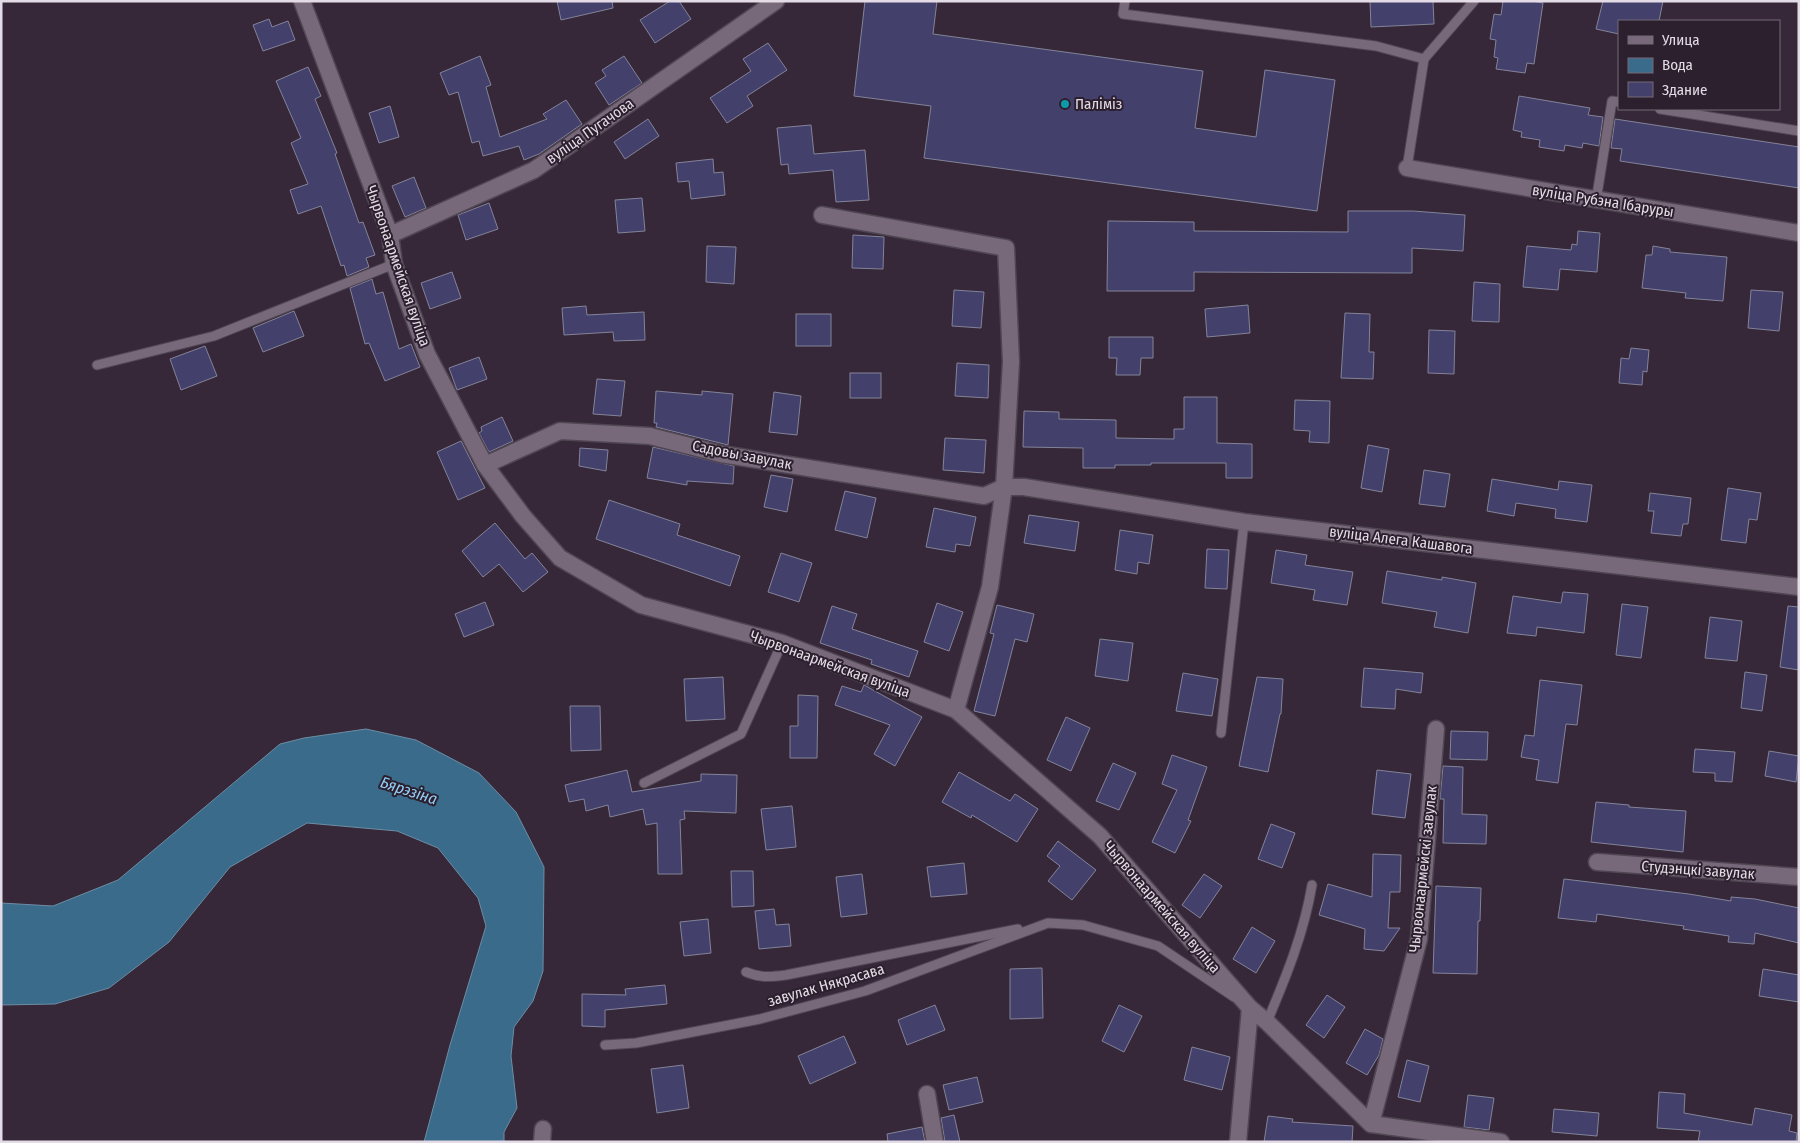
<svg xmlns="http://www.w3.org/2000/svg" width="1800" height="1143" font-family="'Fira Sans Condensed',sans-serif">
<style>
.water{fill:#3a6b8a;stroke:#6d8da5}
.building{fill:#44406c;stroke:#838399}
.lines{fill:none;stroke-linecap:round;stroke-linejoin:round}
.service-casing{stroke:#504652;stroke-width:11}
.minor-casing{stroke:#504652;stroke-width:19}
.service{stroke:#77687a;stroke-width:9}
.minor{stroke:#77687a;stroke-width:16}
.culture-dot{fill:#0f9aa8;stroke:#2c1f2e;stroke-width:2}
.labels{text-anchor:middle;stroke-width:4;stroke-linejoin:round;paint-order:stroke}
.poi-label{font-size:15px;fill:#e3dbe5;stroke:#2c1f2e;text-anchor:start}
.street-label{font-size:15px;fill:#e3dbe5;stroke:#2c1f2e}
.water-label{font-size:16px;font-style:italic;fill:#93cef6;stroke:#2c1f2e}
</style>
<rect width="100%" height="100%" fill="#362838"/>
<polygon class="water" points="366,729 416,740 479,773 516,812 544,867 543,971 533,1001 514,1027 511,1056 517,1108 504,1132 504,1142 424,1142 450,1045 486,926 478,898 438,848 397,831 307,823 230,867 169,942 109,988 55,1004 1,1005 1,903 53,906 118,880 280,744 304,738"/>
<g class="building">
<polygon points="557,1 612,1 613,8 561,20"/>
<polygon points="670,1 679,1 691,19 655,43 640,20"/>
<polygon points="865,1 937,1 933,34 1203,71 1195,128 1256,137 1265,70 1335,80 1317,211 924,158 931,106 854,96"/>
<polygon points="1370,1 1433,1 1434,24 1371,27"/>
<polygon points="1503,1 1532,1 1543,3 1534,64 1527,63 1525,73 1496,69 1498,58 1494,57 1496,40 1490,39 1494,14 1501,15"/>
<polygon points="1603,1 1663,1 1659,21 1619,21 1619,34 1596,29"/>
<polygon points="269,19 272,27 288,21 295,40 263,51 253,25"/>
<polygon points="768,43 787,70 747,96 753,106 727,123 710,98 751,71 743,59"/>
<polygon points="480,56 491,85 486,87 500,137 547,119 543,114 566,100 582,124 539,154 524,160 519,146 483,156 479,141 472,143 458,92 449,95 440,73"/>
<polygon points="624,56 642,83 609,105 595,83 606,76 602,70"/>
<polygon points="308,67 321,96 315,99 337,153 335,154 359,223 363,222 375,255 366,258 369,267 347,276 344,265 341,266 321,206 298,214 290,190 308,184 291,143 301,138 276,81"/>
<polygon points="1519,96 1590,108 1588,115 1603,117 1599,146 1583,143 1582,148 1565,145 1564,151 1539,147 1540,140 1521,137 1522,132 1513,130"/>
<polygon points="390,106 399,137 379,143 369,113"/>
<polygon points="648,119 659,136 625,159 614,142"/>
<polygon points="1615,119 1799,147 1799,188 1620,161 1622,149 1611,148"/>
<polygon points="811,125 814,154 865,150 869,200 836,202 833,170 789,174 788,164 781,165 777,128"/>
<polygon points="713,159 714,173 723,172 725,195 691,199 689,181 678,182 676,163"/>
<polygon points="414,177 426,208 405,217 392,186"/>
<polygon points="642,198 645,231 618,233 615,200"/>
<polygon points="489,203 498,229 466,240 458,215"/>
<polygon points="1348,211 1413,211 1465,215 1463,251 1412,248 1412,273 1194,272 1194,291 1107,291 1108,221 1194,222 1194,231 1348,232"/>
<polygon points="1578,231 1600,233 1597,272 1560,269 1558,290 1523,287 1527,246 1571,250 1572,244 1577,245"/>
<polygon points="853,235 884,237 883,269 852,268"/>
<polygon points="707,246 736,247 734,284 706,282"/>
<polygon points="1653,246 1670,249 1670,252 1727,257 1723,301 1685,298 1686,293 1642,288 1646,255 1652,255"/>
<polygon points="452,272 461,298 430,309 421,283"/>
<polygon points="372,279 376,294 383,292 399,349 411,344 420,367 385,381 369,343 365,344 350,288"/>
<polygon points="1474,282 1500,284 1499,322 1472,321"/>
<polygon points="954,290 984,292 981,328 952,326"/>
<polygon points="1751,290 1783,292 1779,331 1748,328"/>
<polygon points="1248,305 1250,333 1207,337 1205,309"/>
<polygon points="586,306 587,315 644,312 645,340 614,341 613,332 564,335 562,308"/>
<polygon points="294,311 304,336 263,352 253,328"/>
<polygon points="1345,313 1370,314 1369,352 1374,352 1373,379 1341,378"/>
<rect x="796" y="314" width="35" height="32"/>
<polygon points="1429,330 1455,331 1454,374 1428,373"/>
<polygon points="1109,337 1153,337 1153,358 1141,358 1140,375 1116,375 1117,358 1109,358"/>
<polygon points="205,346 217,376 181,390 170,359"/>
<polygon points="1631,348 1649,350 1647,372 1643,371 1642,385 1619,383 1621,358 1629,359"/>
<polygon points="479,357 487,379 457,390 449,368"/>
<polygon points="957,363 989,365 988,398 955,396"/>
<rect x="850" y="373" width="31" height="25"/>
<polygon points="597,379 625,381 621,416 593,414"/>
<polygon points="656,391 702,395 702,391 733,394 728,445 656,427 657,423 654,423"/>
<polygon points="774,392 801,396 797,435 769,432"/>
<polygon points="1184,397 1217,397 1217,443 1252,444 1252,478 1226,478 1226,463 1151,463 1151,465 1115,465 1115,468 1083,468 1083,448 1023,447 1024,411 1059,412 1059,419 1116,420 1116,438 1174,439 1174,429 1184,429"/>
<polygon points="1295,400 1330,401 1329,443 1309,442 1310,431 1294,430"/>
<polygon points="502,417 513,441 489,452 479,433 482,431 481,427"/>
<polygon points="945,438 986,440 984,473 943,470"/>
<polygon points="461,441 485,488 458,500 437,452"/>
<polygon points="1368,445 1389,449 1382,492 1361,488"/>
<polygon points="653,447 734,466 733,484 687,481 687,485 647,478"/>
<polygon points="580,448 608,450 606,471 579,466"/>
<polygon points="1424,470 1450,474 1445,507 1419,504"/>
<polygon points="771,475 793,479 787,512 764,507"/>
<polygon points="1492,479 1558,490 1559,481 1592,485 1587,522 1555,518 1556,509 1516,503 1514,516 1487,511"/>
<polygon points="1728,488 1761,493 1757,520 1749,519 1746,543 1721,540"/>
<polygon points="845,491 876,498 867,538 835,530"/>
<polygon points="1650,493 1691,498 1688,524 1683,524 1681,536 1651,533 1654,511 1648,511"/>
<polygon points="609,500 680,524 677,535 740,556 730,586 596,539"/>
<polygon points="934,508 976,517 970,546 956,544 955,552 926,547"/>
<polygon points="1029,515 1079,522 1075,551 1024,543"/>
<polygon points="495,523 525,559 532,553 548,572 523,592 499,564 483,577 462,551"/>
<polygon points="1120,530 1153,535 1149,564 1138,562 1137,574 1115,570"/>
<polygon points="1207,549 1229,550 1227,589 1205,588"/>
<polygon points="1276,550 1307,555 1305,565 1353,572 1347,605 1313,600 1315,590 1271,583"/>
<polygon points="781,553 812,563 799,602 768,592"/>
<polygon points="1387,571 1442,580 1442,577 1476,583 1468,633 1434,627 1437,612 1382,603"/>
<polygon points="1563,592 1588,594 1584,633 1537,627 1536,636 1507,633 1513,596 1561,603"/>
<polygon points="485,602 494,625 464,637 455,614"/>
<polygon points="937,603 963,612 949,651 924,642"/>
<polygon points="1622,604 1648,607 1641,658 1616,655"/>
<polygon points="997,605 1034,614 1027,642 1015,639 995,716 974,711 994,634 990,633"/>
<polygon points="832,606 857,614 852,629 918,651 909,677 871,664 872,660 820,643"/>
<polygon points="1788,606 1799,607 1799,670 1780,667"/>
<polygon points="1710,617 1742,621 1737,661 1705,658"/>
<polygon points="1100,639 1133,643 1128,681 1095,676"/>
<polygon points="1364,668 1423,673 1421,693 1396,689 1395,709 1361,707"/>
<polygon points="1745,672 1767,675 1762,711 1741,708"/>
<polygon points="1183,673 1218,679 1212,716 1176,711"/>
<polygon points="723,677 725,719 686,721 684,679"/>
<polygon points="1257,677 1283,679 1281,714 1280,714 1268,772 1239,766"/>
<polygon points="1540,680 1582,685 1577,725 1566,724 1558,783 1536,780 1539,760 1521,757 1525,735 1534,736"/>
<polygon points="864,685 922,717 895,766 874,754 890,725 835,705 842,686 861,692"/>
<polygon points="798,695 818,696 817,758 790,758 790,726 798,726"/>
<polygon points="570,706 600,706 601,750 571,751"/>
<polygon points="1066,717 1090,728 1071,771 1047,760"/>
<polygon points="1451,731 1488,732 1487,760 1450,759"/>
<polygon points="1695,749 1735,752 1732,782 1715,781 1715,773 1693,772"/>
<polygon points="1769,751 1799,756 1796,782 1765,776"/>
<polygon points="1172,755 1207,767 1188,820 1191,821 1175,853 1152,842 1177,790 1162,784"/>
<polygon points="1113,763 1136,773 1119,810 1096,801"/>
<polygon points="1443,766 1463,767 1462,814 1487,815 1486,844 1443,843 1444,799 1440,799"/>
<polygon points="627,770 632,792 701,781 701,774 737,775 736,813 684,811 685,819 680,820 682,874 658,874 657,823 646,825 643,809 610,817 608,805 586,811 584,799 569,802 565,785"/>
<polygon points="1377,770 1411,774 1405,818 1372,814"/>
<polygon points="959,772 1010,801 1015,794 1038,809 1017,842 972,815 971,818 942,802"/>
<polygon points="1596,802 1629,805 1629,807 1686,811 1683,852 1591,842"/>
<polygon points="792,806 796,847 766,850 761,809"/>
<polygon points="1271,824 1295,833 1282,868 1258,859"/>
<polygon points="1058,841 1096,870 1072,900 1048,881 1060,866 1047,856"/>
<polygon points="1373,854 1401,855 1400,892 1390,892 1388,928 1400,928 1384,951 1364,949 1365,929 1319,915 1328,884 1372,897"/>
<polygon points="964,863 967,894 931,897 927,867"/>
<polygon points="731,871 753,871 754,906 732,907"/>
<polygon points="862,874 867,914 841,917 836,877"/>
<polygon points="1204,874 1222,886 1200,918 1182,905"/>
<polygon points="1564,879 1689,894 1731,901 1731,897 1755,899 1799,908 1799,943 1755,933 1754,944 1728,942 1729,936 1683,929 1684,926 1597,914 1596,922 1558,918"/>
<polygon points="1436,886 1481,888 1480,921 1478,921 1477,974 1433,973"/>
<polygon points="774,909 776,925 789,924 791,946 759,949 755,911"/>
<polygon points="708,919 711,953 684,956 680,922"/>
<polygon points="1252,927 1275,941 1256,973 1233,959"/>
<polygon points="1042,968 1043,1018 1010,1019 1010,969"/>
<polygon points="1763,969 1799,975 1799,1002 1759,996"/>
<polygon points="665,985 667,1004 605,1010 605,1027 582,1026 582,994 626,995 625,989"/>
<polygon points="1327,995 1345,1007 1324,1038 1306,1025"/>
<polygon points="935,1005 945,1030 907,1045 898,1020"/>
<polygon points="1119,1005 1142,1016 1124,1052 1102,1041"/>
<polygon points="1365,1029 1383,1039 1379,1055 1367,1075 1346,1063"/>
<polygon points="844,1036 856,1063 810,1084 798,1056"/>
<polygon points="1192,1047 1230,1057 1222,1090 1184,1080"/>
<polygon points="1407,1060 1429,1066 1420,1102 1398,1097"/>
<polygon points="683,1065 689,1108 657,1113 651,1069"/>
<polygon points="977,1077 983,1102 949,1110 943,1085"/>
<polygon points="1659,1092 1685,1094 1684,1113 1752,1125 1755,1108 1792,1115 1789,1131 1797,1133 1796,1142 1698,1142 1700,1131 1657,1128"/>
<polygon points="1468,1095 1494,1098 1489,1130 1464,1127"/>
<polygon points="1554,1109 1599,1113 1597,1136 1552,1132"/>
<polygon points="954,1115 960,1142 945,1142 941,1118"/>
<polygon points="1268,1116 1293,1119 1292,1122 1353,1126 1352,1142 1264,1142"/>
<polygon points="922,1127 925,1142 888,1142 887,1134"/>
</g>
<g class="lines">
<g class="service-casing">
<g id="service">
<polyline points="1125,1 1123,14 1376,46 1424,59"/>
<polyline points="1660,109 1799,131"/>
<polyline points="1407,168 1424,59 1474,1"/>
<polyline points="1596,201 1612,101 1619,102"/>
<polyline points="97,365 214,336 394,264"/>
<polyline points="1221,733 1244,522"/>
<polyline points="644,783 741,734 782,643"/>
<path d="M746,972C760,978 771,977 786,975L1018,929"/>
<path d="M1267,1022C1286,977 1304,933 1312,885"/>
<polyline points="605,1045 636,1043 760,1019 865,991 1048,923 1083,925 1158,946 1234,997"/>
</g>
</g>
<g class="minor-casing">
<g id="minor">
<polyline points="302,1 390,235 394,264 427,354 485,465 523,516 560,558 641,605 782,643 956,710 1100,836 1250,1008 1267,1022 1371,1124 1501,1142"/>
<polyline points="1407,168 1799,233"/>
<polyline points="822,215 1006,248 1011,362 1004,487 990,587 956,710"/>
<polyline points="390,235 534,170 776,1"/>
<polyline points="485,465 560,431 650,436 721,454 984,496 1004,487 1024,487 1244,522 1799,587"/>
<polyline points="1597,862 1799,877"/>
<polyline points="927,1094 935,1142"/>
<polyline points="1371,1124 1419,939 1436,729"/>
<polyline points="542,1142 543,1129"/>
<polyline points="1238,1142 1250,1008"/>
</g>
</g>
<use href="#service" class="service"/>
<use href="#minor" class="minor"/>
</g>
<circle class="culture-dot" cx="1065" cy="104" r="5"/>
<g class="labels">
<g class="poi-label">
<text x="1075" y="109">Паліміз</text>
</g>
<g class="street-label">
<text transform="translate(590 131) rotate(-35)" y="5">вуліца Пугачова</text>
<text transform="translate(1603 201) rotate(9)" y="5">вуліца Рубэна Ібаруры</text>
<text transform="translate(398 266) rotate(71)" y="5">Чырвонаармейская вуліца</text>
<text transform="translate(742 455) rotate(11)" y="5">Садовы завулак</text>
<text transform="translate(1401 540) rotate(7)" y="5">вуліца Алега Кашавога</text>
<text transform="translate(830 664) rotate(20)" y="5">Чырвонаармейская вуліца</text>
<text transform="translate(1423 869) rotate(-84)" y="5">Чырвонаармейскі завулак</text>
<text transform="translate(1698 870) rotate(4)" y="5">Студэнцкі завулак</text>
<text transform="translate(1162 907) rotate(49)" y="5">Чырвонаармейская вуліца</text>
<text transform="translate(826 985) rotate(-16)" y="5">завулак Някрасава</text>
</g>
<g class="water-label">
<text transform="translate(409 790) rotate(18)" y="6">Бярэзіна</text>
</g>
</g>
<rect width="1800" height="1143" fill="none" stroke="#e3dbe5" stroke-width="5"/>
<rect x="1618" y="20" width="162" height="90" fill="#2c1f2e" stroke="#756a77"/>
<rect x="1628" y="36" width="25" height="8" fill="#77687a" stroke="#756a77"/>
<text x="1662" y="45" font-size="15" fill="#e3dbe5">Улица</text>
<rect x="1628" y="58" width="25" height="15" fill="#3a6b8a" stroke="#756a77"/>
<text x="1662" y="70" font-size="15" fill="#e3dbe5">Вода</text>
<rect x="1628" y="82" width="25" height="15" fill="#44406c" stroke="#756a77"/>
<text x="1662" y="95" font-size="15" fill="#e3dbe5">Здание</text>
</svg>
